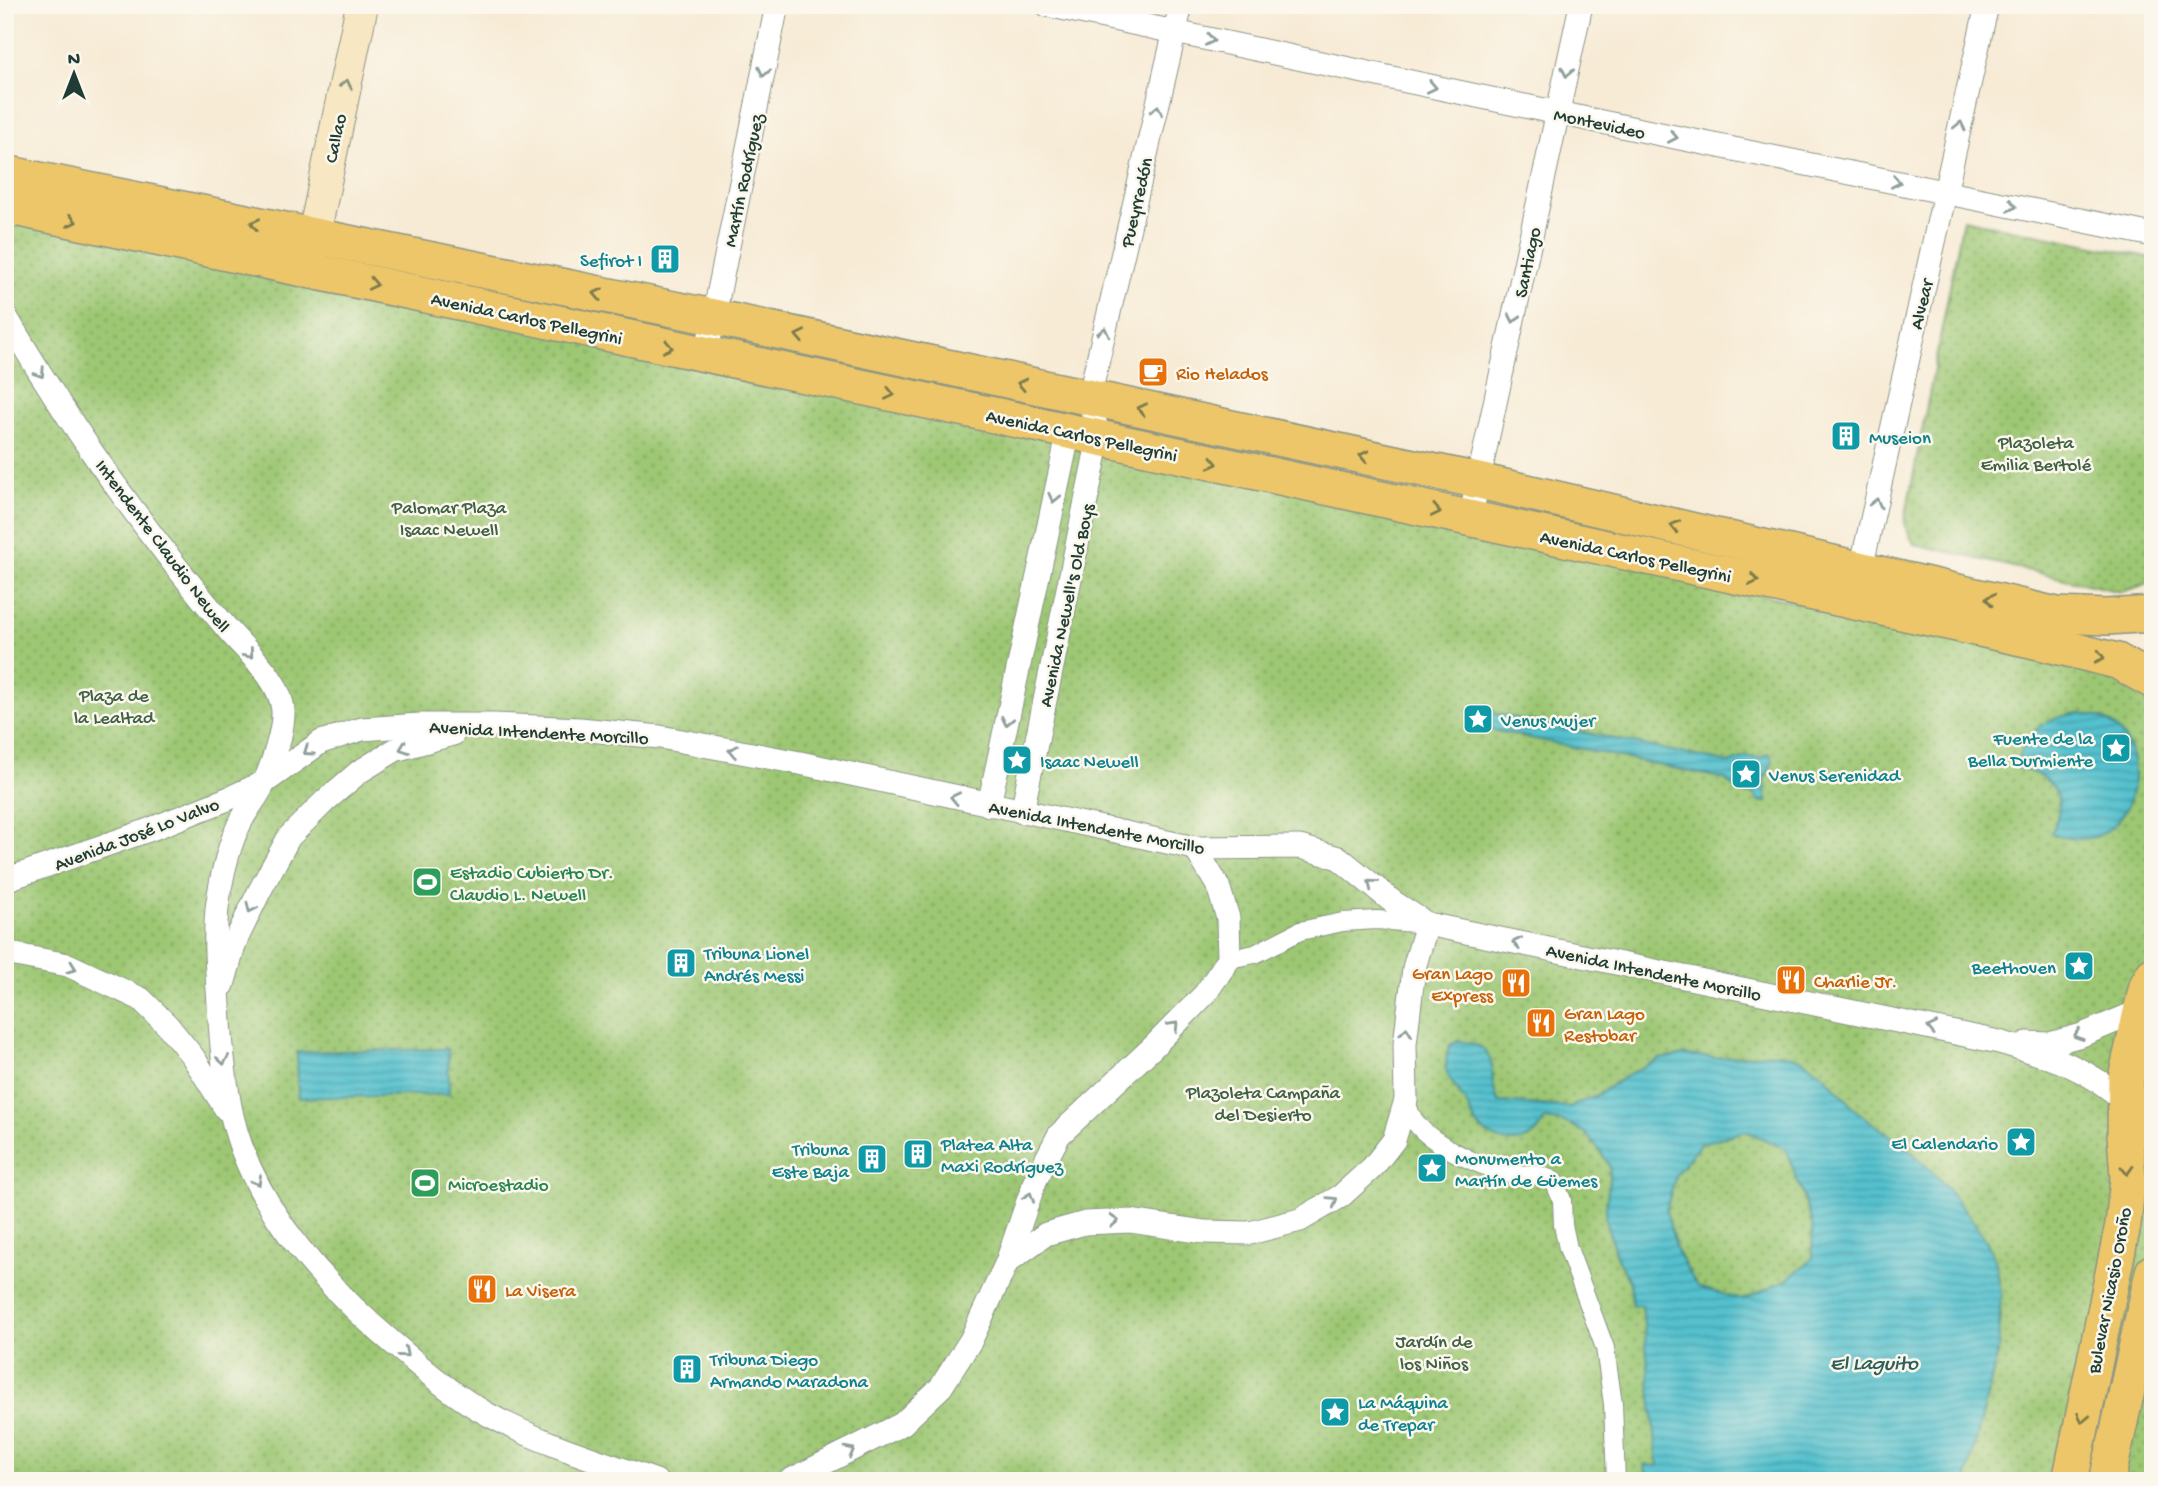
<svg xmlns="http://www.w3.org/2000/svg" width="2158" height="1486" font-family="'Gochi Hand',sans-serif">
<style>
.park{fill:url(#park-dots);stroke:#5e8254;stroke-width:2}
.water{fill:url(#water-rules);stroke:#3a7f81;stroke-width:2;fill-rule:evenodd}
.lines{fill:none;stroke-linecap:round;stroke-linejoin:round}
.pedestrian-casing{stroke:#8b9485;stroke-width:20}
.minor-casing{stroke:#8b9485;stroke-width:25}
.secondary-casing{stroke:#8b9485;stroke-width:34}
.primary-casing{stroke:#8b9485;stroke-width:38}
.pedestrian{stroke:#fff;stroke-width:18}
.minor{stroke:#fff;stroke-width:23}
.secondary{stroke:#f7e8c3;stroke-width:32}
.primary{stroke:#ecc669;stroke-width:35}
.oneway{stroke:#8f9e9a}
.oneway2{stroke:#8b927c}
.oneway3{stroke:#7b7b4c}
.labels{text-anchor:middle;stroke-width:5;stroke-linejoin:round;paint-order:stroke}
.street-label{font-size:19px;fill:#1f3d34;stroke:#fbf7ec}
.culture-label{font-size:19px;fill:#0d838f;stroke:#fbf7ec;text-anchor:start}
.food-label{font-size:19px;fill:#c56008;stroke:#fbf7ec;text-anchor:start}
.park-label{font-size:19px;fill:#3e6044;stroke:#fbf7ec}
.leisure-label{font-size:19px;fill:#27864d;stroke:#fbf7ec;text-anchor:start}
.water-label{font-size:21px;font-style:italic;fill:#2c5e5a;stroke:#fbf7ec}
</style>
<defs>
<pattern id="park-dots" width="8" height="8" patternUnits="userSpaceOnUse" patternTransform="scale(1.75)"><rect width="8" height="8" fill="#9dc773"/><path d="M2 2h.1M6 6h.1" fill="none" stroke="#7fa35f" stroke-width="1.8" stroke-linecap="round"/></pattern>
<pattern id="water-rules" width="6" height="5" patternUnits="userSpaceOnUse" patternTransform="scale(1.75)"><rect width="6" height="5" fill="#55c1ce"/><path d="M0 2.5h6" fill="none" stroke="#469ea8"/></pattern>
</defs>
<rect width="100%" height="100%" fill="#fbf7ec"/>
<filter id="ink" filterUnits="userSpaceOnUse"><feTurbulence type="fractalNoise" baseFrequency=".0143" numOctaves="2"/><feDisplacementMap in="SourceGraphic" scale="14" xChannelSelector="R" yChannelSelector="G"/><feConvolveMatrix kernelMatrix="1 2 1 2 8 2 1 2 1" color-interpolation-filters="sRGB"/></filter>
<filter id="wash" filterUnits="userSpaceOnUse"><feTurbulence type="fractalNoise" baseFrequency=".00686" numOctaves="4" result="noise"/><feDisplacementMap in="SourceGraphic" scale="28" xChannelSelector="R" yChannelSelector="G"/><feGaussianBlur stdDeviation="1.57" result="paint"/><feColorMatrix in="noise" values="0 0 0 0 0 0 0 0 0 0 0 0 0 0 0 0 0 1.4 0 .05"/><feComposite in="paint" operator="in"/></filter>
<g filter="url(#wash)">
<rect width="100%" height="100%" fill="#f7ebd6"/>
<g class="park">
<polygon points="5,206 2153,681 2153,1481 5,1481"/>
<polygon points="1963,219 2153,258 2153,582 2121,592 1914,544 1904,524"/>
</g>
<g class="water">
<polygon points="1477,710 1729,763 1745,757 1761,758 1765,755 1770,754 1773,761 1764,780 1767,802 1758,801 1754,795 1735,789 1725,779 1473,726 1470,721 1472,714"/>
<path d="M2080,713C2087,715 2095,715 2101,718C2149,738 2143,821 2094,837C2079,841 2066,838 2051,834C2070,795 2053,776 2015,767C2028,730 2041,718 2080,713Z"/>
<path d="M1458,1041C1507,1046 1484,1077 1499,1102L1570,1107L1597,1095L1629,1074L1660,1059L1684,1055L1715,1058L1780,1053L1802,1059L1823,1074L1859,1113L1908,1148L1940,1180L1976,1225L1987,1242L1996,1263L2001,1292L1998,1352L1966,1481H1649L1644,1465L1658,1466L1642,1305L1632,1306L1630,1283L1617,1258L1605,1220L1610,1167C1593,1138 1581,1122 1545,1119C1533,1148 1500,1148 1479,1127C1471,1118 1470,1108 1463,1099C1449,1076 1440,1075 1450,1045ZM1746,1131L1786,1149L1812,1222L1813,1258L1785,1281L1742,1300L1698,1287L1678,1254L1666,1211L1676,1174L1701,1143Z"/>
<polygon points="448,1049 449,1094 298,1098 297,1052"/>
</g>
</g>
<g filter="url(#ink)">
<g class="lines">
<g class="pedestrian-casing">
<g id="pedestrian">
<polyline points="1229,959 1255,954 1300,931 1343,922 1377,920 1427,924"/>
<path d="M1406,1100C1408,1107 1410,1115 1414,1120C1428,1143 1481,1167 1507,1173C1528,1177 1532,1170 1554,1181L1562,1200L1563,1225L1568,1248L1605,1348L1613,1404L1616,1481"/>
</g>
</g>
<g class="minor-casing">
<g id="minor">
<polyline points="1047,5 1558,113 2153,235"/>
<path d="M5,315C70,426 146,534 230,632C249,654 281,680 283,711C284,730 272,766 264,783C258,796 248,808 241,821C227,847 221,879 217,908C214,940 217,972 219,1005C221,1042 224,1079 232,1116C253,1207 324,1285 394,1344C424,1370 454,1396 489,1415C542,1444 600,1461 656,1481"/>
<polyline points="706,355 777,5"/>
<polyline points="1470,519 1581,5"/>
<polyline points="1858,582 1987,5"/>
<polyline points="989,805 1069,431"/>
<polyline points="1022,812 1099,438 1089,398 1181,5"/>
<path d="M5,880L146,831L225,800L265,782L321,742L362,729L420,725H494L580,729L660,737L800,763L1195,848L1300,847L1339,858L1393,902L1427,924L1999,1042C2051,1057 2084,1065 2126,1102"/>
<polyline points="5,953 68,965 141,999 168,1026 193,1057 226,1109"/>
<polyline points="223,985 235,942 259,892 289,837 325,801 359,772 395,750 453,734"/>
<polyline points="2027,1043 2049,1044 2082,1035 2142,1010 2150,1010"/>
<polyline points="1007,1262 1046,1234 1085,1223 1131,1221 1205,1232 1250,1233 1300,1220 1341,1196 1373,1167 1394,1140 1406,1100 1405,1044 1414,968 1427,924"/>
<polyline points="789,1481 902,1424 941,1387 971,1340 1007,1262 1035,1181 1059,1135 1153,1047 1205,994 1229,959 1228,918 1218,886 1195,848"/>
</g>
</g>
<g class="secondary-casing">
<polyline id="secondary" points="309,259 362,5"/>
</g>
<g class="primary-casing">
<g id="primary">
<polyline points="5,173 713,317 1479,481 2057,615 2107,617 2153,614"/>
<polyline points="5,206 1031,423 2044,643 2117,661 2153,681"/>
<polyline points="2070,1481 2123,1225 2128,1178 2125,1135 2126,1078 2147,986 2153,975"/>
<polyline points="2107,1481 2153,1272"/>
</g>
</g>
<use href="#pedestrian" class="pedestrian"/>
<use href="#minor" class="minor"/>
<use href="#secondary" class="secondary"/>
<use href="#primary" class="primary"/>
</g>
<defs><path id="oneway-chevron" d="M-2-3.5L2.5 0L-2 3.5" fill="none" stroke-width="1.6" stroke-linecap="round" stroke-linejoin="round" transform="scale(1.75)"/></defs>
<g class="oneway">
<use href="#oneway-chevron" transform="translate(1210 40) rotate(12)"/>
<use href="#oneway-chevron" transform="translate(764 72) rotate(102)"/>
<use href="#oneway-chevron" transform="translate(1567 72) rotate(102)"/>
<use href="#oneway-chevron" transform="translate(1432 87) rotate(12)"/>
<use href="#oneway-chevron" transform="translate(1157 110) rotate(-77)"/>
<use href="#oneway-chevron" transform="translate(1960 126) rotate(-77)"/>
<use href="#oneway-chevron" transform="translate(1673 137) rotate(11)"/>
<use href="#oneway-chevron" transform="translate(1896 182) rotate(11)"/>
<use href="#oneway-chevron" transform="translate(2012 206) rotate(12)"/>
<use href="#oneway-chevron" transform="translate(1514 318) rotate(102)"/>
<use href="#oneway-chevron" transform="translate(1104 332) rotate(-77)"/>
<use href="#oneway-chevron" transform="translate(40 373) rotate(57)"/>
<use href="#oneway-chevron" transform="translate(1054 498) rotate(102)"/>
<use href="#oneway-chevron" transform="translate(1876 503) rotate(-77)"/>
<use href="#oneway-chevron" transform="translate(249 654) rotate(49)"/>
<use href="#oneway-chevron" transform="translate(1007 721) rotate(102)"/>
<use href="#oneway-chevron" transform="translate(404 748) rotate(160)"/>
<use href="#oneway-chevron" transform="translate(308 751) rotate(145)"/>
<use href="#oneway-chevron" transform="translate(733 751) rotate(-169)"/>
<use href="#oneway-chevron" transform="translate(955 798) rotate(-168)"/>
<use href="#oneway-chevron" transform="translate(1372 884) rotate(-140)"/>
<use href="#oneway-chevron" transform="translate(251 908) rotate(115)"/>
<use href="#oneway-chevron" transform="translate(1517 943) rotate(-168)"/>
<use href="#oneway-chevron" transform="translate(72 968) rotate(21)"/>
<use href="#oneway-chevron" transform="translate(1174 1026) rotate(-46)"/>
<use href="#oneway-chevron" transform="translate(1932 1028) rotate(-168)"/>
<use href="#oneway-chevron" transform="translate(1406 1032) rotate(-83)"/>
<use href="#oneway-chevron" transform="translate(2078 1035) rotate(161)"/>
<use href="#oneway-chevron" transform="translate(223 1060) rotate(81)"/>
<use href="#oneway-chevron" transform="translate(257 1181) rotate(60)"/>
<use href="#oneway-chevron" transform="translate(1029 1197) rotate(-71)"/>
<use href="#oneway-chevron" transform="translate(1333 1201) rotate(-32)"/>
<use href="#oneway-chevron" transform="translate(1114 1221) rotate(-3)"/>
<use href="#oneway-chevron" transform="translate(404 1353) rotate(40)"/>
<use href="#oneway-chevron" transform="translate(850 1451) rotate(-28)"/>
</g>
<use class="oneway2" href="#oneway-chevron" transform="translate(346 84) rotate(-78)"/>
<g class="oneway3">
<use href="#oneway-chevron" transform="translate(72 221) rotate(12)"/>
<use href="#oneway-chevron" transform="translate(255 224) rotate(-168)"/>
<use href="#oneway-chevron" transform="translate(373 284) rotate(12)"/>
<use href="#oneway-chevron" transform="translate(598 294) rotate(-168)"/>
<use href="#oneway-chevron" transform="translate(800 336) rotate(-168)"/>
<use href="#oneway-chevron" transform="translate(668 347) rotate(12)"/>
<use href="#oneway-chevron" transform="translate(1022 384) rotate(-168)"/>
<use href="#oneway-chevron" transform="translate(890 394) rotate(12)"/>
<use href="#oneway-chevron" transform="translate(1142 409) rotate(-168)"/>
<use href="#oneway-chevron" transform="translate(1364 456) rotate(-168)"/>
<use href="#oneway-chevron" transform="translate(1213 463) rotate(12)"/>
<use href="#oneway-chevron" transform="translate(1436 511) rotate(12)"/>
<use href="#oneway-chevron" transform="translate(1675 526) rotate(-167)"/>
<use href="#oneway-chevron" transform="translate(1754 580) rotate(12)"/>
<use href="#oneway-chevron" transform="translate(1990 599) rotate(-167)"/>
<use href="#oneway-chevron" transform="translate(2100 657) rotate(14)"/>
<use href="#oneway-chevron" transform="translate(2127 1170) rotate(88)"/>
<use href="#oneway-chevron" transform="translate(2083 1418) rotate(102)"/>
</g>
</g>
<defs>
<g id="building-square" transform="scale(1.575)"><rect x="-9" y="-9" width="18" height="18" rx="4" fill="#0f9aa8" stroke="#fbf7ec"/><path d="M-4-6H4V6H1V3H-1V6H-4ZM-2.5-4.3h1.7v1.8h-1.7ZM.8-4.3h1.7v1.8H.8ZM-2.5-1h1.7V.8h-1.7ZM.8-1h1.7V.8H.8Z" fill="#fff"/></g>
<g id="cafe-square" transform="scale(1.575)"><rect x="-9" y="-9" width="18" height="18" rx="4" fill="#e8710a" stroke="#fbf7ec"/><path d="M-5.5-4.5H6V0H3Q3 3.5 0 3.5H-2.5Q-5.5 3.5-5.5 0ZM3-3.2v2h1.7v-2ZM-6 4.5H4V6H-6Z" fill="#fff"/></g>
<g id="sight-square" transform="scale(1.575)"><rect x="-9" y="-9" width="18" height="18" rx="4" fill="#0f9aa8" stroke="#fbf7ec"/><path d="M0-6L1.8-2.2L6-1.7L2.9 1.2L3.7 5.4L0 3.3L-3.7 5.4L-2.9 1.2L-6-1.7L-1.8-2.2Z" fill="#fff"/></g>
<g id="stadium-square" transform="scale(1.575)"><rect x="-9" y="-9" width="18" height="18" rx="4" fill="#2e9e5b" stroke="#fbf7ec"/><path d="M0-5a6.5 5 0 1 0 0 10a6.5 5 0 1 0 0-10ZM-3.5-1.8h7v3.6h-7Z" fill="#fff"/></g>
<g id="restaurant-square" transform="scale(1.575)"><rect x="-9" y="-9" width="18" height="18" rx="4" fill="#e8710a" stroke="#fbf7ec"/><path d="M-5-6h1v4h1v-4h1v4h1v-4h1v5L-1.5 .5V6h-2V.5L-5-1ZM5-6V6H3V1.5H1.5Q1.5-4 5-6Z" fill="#fff"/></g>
</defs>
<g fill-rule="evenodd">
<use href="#building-square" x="665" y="259"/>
<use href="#cafe-square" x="1153" y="372"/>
<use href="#building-square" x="1846" y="436"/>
<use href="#sight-square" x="1478" y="719"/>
<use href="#sight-square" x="2116" y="748"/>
<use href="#sight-square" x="1017" y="760"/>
<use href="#sight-square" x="1746" y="774"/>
<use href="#stadium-square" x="427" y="882"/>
<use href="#building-square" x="681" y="963"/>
<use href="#sight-square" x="2079" y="966"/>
<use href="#restaurant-square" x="1791" y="980"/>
<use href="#restaurant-square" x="1516" y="983"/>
<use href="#restaurant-square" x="1541" y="1023"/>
<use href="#sight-square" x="2021" y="1142"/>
<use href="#building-square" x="918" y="1154"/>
<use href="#building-square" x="872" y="1159"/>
<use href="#sight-square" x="1432" y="1168"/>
<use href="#stadium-square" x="425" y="1183"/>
<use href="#restaurant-square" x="482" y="1289"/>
<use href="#building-square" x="687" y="1369"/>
<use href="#sight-square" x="1335" y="1412"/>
</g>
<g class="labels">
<g class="street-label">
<text transform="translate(1600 122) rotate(12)" y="7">Montevideo</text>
<text transform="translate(334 138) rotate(-78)" y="7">Callao</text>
<text transform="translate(742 180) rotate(-78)" y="7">Martín Rodríguez</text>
<text transform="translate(1135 202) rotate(-77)" y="7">Pueyrredón</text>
<text transform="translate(1526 262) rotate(-78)" y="7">Santiago</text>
<text transform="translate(1920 304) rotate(-77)" y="7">Alvear</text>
<text transform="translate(527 317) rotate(12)" y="7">Avenida Carlos Pellegrini</text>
<text transform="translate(1082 434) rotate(12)" y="7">Avenida Carlos Pellegrini</text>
<text transform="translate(164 545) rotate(53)" y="7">Intendente Claudio Newell</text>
<text transform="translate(1636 555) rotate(12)" y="7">Avenida Carlos Pellegrini</text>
<text transform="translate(1065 605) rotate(-78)" y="7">Avenida Newell's Old Boys</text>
<text transform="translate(539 731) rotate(3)" y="7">Avenida Intendente Morcillo</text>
<text transform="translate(1097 826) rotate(11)" y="7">Avenida Intendente Morcillo</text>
<text transform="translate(136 833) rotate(-21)" y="7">Avenida José Lo Valvo</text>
<text transform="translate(1654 971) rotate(12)" y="7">Avenida Intendente Morcillo</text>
<text transform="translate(2108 1290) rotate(-79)" y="7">Bulevar Nicasio Oroño</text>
</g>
<g class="culture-label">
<text x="642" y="266" text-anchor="end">Sefirot I</text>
<text x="1869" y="443">Museion</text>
<text x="1501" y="726">Venus Mujer</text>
<text x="2093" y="744" text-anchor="end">Fuente de la<tspan x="2093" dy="22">Bella Durmiente</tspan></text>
<text x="1040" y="767">Isaac Newell</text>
<text x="1769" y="781">Venus Serenidad</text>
<text x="704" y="959">Tribuna Lionel<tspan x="704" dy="22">Andrés Messi</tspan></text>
<text x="2056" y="973" text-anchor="end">Beethoven</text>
<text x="1998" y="1149" text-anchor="end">El Calendario</text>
<text x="941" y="1150">Platea Alta<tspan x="941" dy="22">Maxi Rodríguez</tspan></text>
<text x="849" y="1155" text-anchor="end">Tribuna<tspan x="849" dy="22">Este Baja</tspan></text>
<text x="1455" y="1164">Monumento a<tspan x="1455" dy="22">Martín de Güemes</tspan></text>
<text x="710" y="1365">Tribuna Diego<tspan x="710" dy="22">Armando Maradona</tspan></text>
<text x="1358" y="1408">La Máquina<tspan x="1358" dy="22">de Trepar</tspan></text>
</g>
<g class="food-label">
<text x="1176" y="379">Rio Helados</text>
<text x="1493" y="979" text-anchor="end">Gran Lago<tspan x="1493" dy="22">Express</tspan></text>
<text x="1814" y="987">Charlie Jr.</text>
<text x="1564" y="1019">Gran Lago<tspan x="1564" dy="22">Restobar</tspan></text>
<text x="505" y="1296">La Visera</text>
</g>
<g class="park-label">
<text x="2036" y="448">Plazoleta<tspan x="2036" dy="22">Emilia Bertolé</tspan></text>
<text x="449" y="513">Palomar Plaza<tspan x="449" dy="22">Isaac Newell</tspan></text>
<text x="114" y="701">Plaza de<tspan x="114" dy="22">la Lealtad</tspan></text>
<text x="1263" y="1098">Plazoleta Campaña<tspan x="1263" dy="22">del Desierto</tspan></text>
<text x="1434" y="1347">Jardín de<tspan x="1434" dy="22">los Niños</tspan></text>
</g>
<g class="leisure-label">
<text x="450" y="878">Estadio Cubierto Dr.<tspan x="450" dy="22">Claudio L. Newell</tspan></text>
<text x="448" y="1190">Microestadio</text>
</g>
<g class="water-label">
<text x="1874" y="1369">El Laguito</text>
</g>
</g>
<rect width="2158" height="1486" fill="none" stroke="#fbf7ec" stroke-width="28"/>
<g transform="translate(74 74)" stroke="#fbf7ec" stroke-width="5" paint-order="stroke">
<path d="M0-5L12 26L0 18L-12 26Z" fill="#1f3d34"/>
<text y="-10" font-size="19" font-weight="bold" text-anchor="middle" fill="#1f3d34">N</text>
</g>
</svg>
